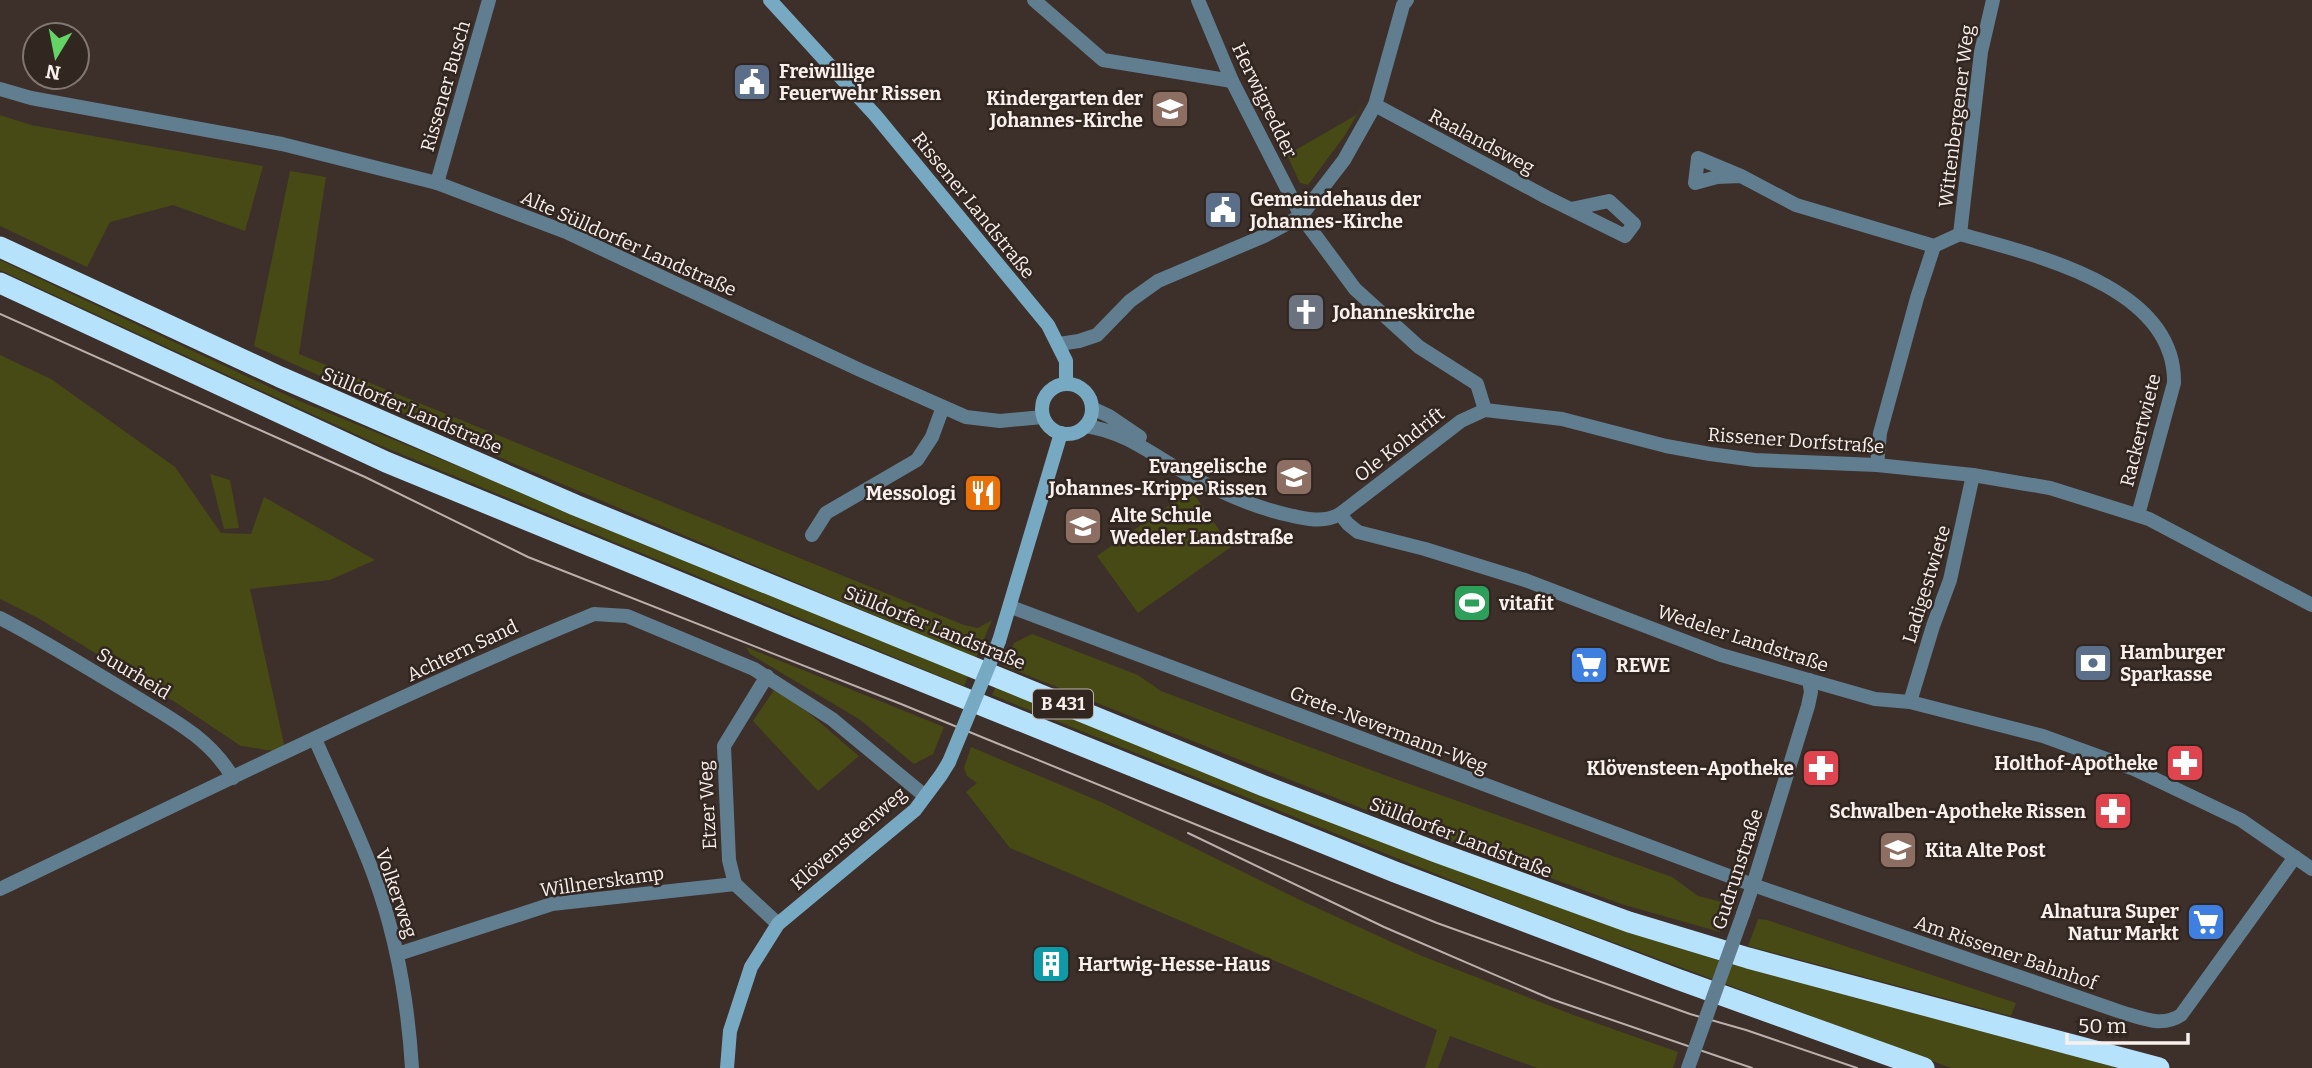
<svg xmlns="http://www.w3.org/2000/svg" width="2312" height="1068" font-family="Bitter,serif">
<style>
.green{fill:#474a14}
.lines{fill:none;stroke-linecap:round;stroke-linejoin:round}
.street{stroke:#607e8f;stroke-width:14}
.secondary{stroke:#78a9c3;stroke-width:14}
.highway{stroke:#b6e3fb;stroke-width:21}
.tram{stroke:#bbb0ac;stroke-width:2}
.street-bridge{stroke:#607e8f;stroke-width:14}
.secondary-bridge{stroke:#78a9c3;stroke-width:14}
.labels{text-anchor:middle;stroke-width:5;stroke-linejoin:round;paint-order:stroke}
.shield{fill:#322620;stroke:#bdb3af;stroke-width:2}
.shield-label{font-size:18px;font-weight:bold;fill:#f9efec}
.poi-label{font-size:19px;font-weight:bold;fill:#f9efec;stroke:#322620;text-anchor:start}
.street-label{font-size:19px;fill:#f9efec;stroke:#322620}
</style>
<rect width="100%" height="100%" fill="#3d2f2a"/>
<g class="green">
<polygon points="1365,101 1345,135 1308,185 1300,183 1287,155 1356,115"/>
<polygon points="0,115 31,125 263,166 245,231 173,205 110,222 87,267 0,226"/>
<polygon points="290,171 326,177 299,354 964,625 978,628 992,620 976,658 512,463 254,346"/>
<polygon points="0,260 297,400 968,676 964,686 379,445 0,270"/>
<polygon points="0,355 51,379 175,467 221,533 251,534 264,497 375,560 330,580 250,589 286,753 241,746 175,702 38,618 0,599"/>
<polygon points="210,474 230,480 239,528 224,529"/>
<polygon points="1191,490 1231,547 1138,613 1097,556"/>
<polygon points="1032,634 1138,675 1161,691 1219,713 1387,776 1672,877 1698,896 1726,903 1729,909 1720,932 1621,904 1361,808 1004,666 1014,643"/>
<polygon points="746,647 944,727 933,754 914,764 859,719 750,654"/>
<polygon points="996,686 1351,828 2125,1068 1951,1068 1513,905 992,695"/>
<path d="M774,690C805,706 832,734 859,756L818,791L753,721Z"/>
<polygon points="971,747 1101,802 1302,901 1422,956 1576,1016 1678,1052 1673,1068 1537,1068 1450,1036 1438,1068 1425,1068 1437,1030 1010,848 966,792 977,783 967,776 964,768"/>
<polygon points="1758,919 1767,920 2016,1003 2011,1016 1748,946"/>
</g>
<g class="lines">
<g class="street">
<polyline points="1034,0 1103,60 1232,81"/>
<polyline points="1198,0 1232,81 1301,216 1355,289 1419,347 1477,384 1485,410"/>
<polyline points="0,89 31,98 282,144 437,183 566,232 860,370 966,417 1000,421 1043,417"/>
<polyline points="1375,105 1546,197 1625,236 1634,224 1609,201 1571,209"/>
<polyline points="1741,176 1717,177 1695,183 1698,158 1741,176 1796,205 1934,246"/>
<polyline points="437,183 489,0"/>
<path d="M1960,234C2034,255 2176,286 2174,383L2138,515"/>
<polyline points="1960,234 1981,52 1993,0"/>
<polyline points="1059,344 1079,341 1097,335 1130,301 1158,281 1264,236 1301,216 1344,160 1375,105 1403,5 1407,0"/>
<polyline points="1092,408 1109,416 1140,437"/>
<polyline points="1485,410 1562,419 1666,446 1710,454 1755,460 1877,465 1973,475 2050,488 2149,519 2312,605"/>
<path d="M1085,426C1124,431 1153,455 1187,474C1221,493 1255,508 1293,516C1309,519 1324,523 1340,514L1461,421L1485,410"/>
<polyline points="1877,465 1880,433 1917,298 1934,246 1960,234"/>
<polyline points="1340,514 1348,524 1358,532 1425,549 1525,580 1721,655 1875,699 1910,702 2043,736 2134,769 2241,820 2312,869"/>
<polyline points="812,535 826,513 917,460 932,437 943,407"/>
<path d="M1011,607L1753,885L2127,1014C2145,1019 2163,1027 2181,1015L2295,857"/>
<path d="M0,618C43,640 84,666 126,691C166,716 209,736 233,778"/>
<polyline points="767,676 724,746 729,860 735,884 778,924"/>
<polyline points="1910,702 1933,626 1950,580 1973,475"/>
<path d="M315,739C335,785 358,831 375,878C397,939 408,1003 412,1068"/>
<path d="M0,889C197,795 392,697 594,614L627,616L754,669L832,719L925,796"/>
<polyline points="1743,914 1753,885 1808,706 1811,692 1809,680"/>
<polyline points="398,954 552,904 735,884"/>
</g>
<g class="secondary">
<polyline points="770,0 876,116 1048,325 1066,361 1066,384"/>
<circle cx="1067" cy="409" r="25"/>
<polyline points="999,641 1061,433"/>
<polyline points="727,1068 730,1031 751,967 778,924 915,810 941,775 949,762"/>
</g>
<g class="highway">
<polyline points="0,247 280,377 575,505 1264,786 1436,852 1629,922 1748,958 2159,1068"/>
<polyline points="0,283 386,462 788,627 1395,872 1677,979 1924,1068"/>
</g>
<g class="tram">
<polyline points="0,314 365,477 528,557 901,704 1437,923 1690,1014 1746,1030 1857,1068"/>
<polyline points="1188,833 1384,927 1551,999 1752,1068"/>
</g>
<polyline class="street-bridge" points="1688,1068 1743,914"/>
<polyline class="secondary-bridge" points="949,762 999,641"/>
</g>
<defs>
<g id="civic-square" transform="scale(2.0125)"><rect x="-9" y="-9" width="18" height="18" rx="4" fill="#5c6f8a" stroke="#322620"/><path d="M-.6-6.5H3V-4.5H.6V-3L4-1V1h2V6H-6V1h2V-1L-.6-3ZM-1.2 2.5V6h2.4V2.5Z" fill="#fff"/></g>
<g id="school-square" transform="scale(2.0125)"><rect x="-9" y="-9" width="18" height="18" rx="4" fill="#8d6e63" stroke="#322620"/><path d="M0-5L7-2L0 1L-7-2ZM-4 1L0 2.5L4 1V4Q0 6-4 4Z" fill="#fff"/></g>
<g id="church-square" transform="scale(2.0125)"><rect x="-9" y="-9" width="18" height="18" rx="4" fill="#6b7280" stroke="#322620"/><path d="M-1.2-6h2.4v3.5h3.3v2.4h-3.3V6h-2.4V-.1h-3.3v-2.4h3.3Z" fill="#fff"/></g>
<g id="restaurant-square" transform="scale(2.0125)"><rect x="-9" y="-9" width="18" height="18" rx="4" fill="#e8710a" stroke="#322620"/><path d="M-5-6h1v4h1v-4h1v4h1v-4h1v5L-1.5 .5V6h-2V.5L-5-1ZM5-6V6H3V1.5H1.5Q1.5-4 5-6Z" fill="#fff"/></g>
<g id="stadium-square" transform="scale(2.0125)"><rect x="-9" y="-9" width="18" height="18" rx="4" fill="#2e9e5b" stroke="#322620"/><path d="M0-5a6.5 5 0 1 0 0 10a6.5 5 0 1 0 0-10ZM-3.5-1.8h7v3.6h-7Z" fill="#fff"/></g>
<g id="bank-square" transform="scale(2.0125)"><rect x="-9" y="-9" width="18" height="18" rx="4" fill="#5c6f8a" stroke="#322620"/><path d="M-6-4H6V4H-6ZM0-2.3a2.3 2.3 0 1 0 0 4.6a2.3 2.3 0 1 0 0-4.6Z" fill="#fff"/></g>
<g id="supermarket-square" transform="scale(2.0125)"><rect x="-9" y="-9" width="18" height="18" rx="4" fill="#3f7fe0" stroke="#322620"/><path d="M-6-5.5h2.5l.6 2H6L4.5 2H-2.5L-4.4-4H-6ZM-1.5 3.2a1.3 1.3 0 1 0 .1 0ZM3 3.2a1.3 1.3 0 1 0 .1 0Z" fill="#fff"/></g>
<g id="pharmacy-square" transform="scale(2.0125)"><rect x="-9" y="-9" width="18" height="18" rx="4" fill="#e0444e" stroke="#322620"/><path d="M-2-6h4v4h4v4h-4v4h-4v-4h-4v-4h4Z" fill="#fff"/></g>
<g id="building-square" transform="scale(2.0125)"><rect x="-9" y="-9" width="18" height="18" rx="4" fill="#0f9aa8" stroke="#322620"/><path d="M-4-6H4V6H1V3H-1V6H-4ZM-2.5-4.3h1.7v1.8h-1.7ZM.8-4.3h1.7v1.8H.8ZM-2.5-1h1.7V.8h-1.7ZM.8-1h1.7V.8H.8Z" fill="#fff"/></g>
</defs>
<g fill-rule="evenodd">
<use href="#civic-square" x="752" y="82"/>
<use href="#school-square" x="1170" y="109"/>
<use href="#civic-square" x="1223" y="210"/>
<use href="#church-square" x="1306" y="312"/>
<use href="#school-square" x="1294" y="477"/>
<use href="#restaurant-square" x="983" y="493"/>
<use href="#school-square" x="1083" y="526"/>
<use href="#stadium-square" x="1472" y="603"/>
<use href="#bank-square" x="2093" y="663"/>
<use href="#supermarket-square" x="1589" y="665"/>
<use href="#pharmacy-square" x="2185" y="763"/>
<use href="#pharmacy-square" x="1821" y="768"/>
<use href="#pharmacy-square" x="2113" y="811"/>
<use href="#school-square" x="1898" y="850"/>
<use href="#supermarket-square" x="2206" y="922"/>
<use href="#building-square" x="1051" y="964"/>
</g>
<g class="labels">
<rect class="shield" x="1033" y="689.5" width="60" height="29" rx="5"/>
<g class="shield-label">
<text x="1063" y="710">B 431</text>
</g>
<g class="poi-label">
<text x="779" y="78">Freiwillige<tspan x="779" dy="22">Feuerwehr Rissen</tspan></text>
<text x="1143" y="105" text-anchor="end">Kindergarten der<tspan x="1143" dy="22">Johannes-Kirche</tspan></text>
<text x="1250" y="206">Gemeindehaus der<tspan x="1250" dy="22">Johannes-Kirche</tspan></text>
<text x="1333" y="319">Johanneskirche</text>
<text x="1267" y="473" text-anchor="end">Evangelische<tspan x="1267" dy="22">Johannes-Krippe Rissen</tspan></text>
<text x="956" y="500" text-anchor="end">Messologi</text>
<text x="1110" y="522">Alte Schule<tspan x="1110" dy="22">Wedeler Landstraße</tspan></text>
<text x="1499" y="610">vitafit</text>
<text x="2120" y="659">Hamburger<tspan x="2120" dy="22">Sparkasse</tspan></text>
<text x="1616" y="672">REWE</text>
<text x="2158" y="770" text-anchor="end">Holthof-Apotheke</text>
<text x="1794" y="775" text-anchor="end">Klövensteen-Apotheke</text>
<text x="2086" y="818" text-anchor="end">Schwalben-Apotheke Rissen</text>
<text x="1925" y="857">Kita Alte Post</text>
<text x="2179" y="918" text-anchor="end">Alnatura Super<tspan x="2179" dy="22">Natur Markt</tspan></text>
<text x="1078" y="971">Hartwig-Hesse-Haus</text>
</g>
<g class="street-label">
<text transform="translate(445 86) rotate(-74)" y="7">Rissener Busch</text>
<text transform="translate(1265 100) rotate(64)" y="7">Herwigredder</text>
<text transform="translate(1956 116) rotate(-83)" y="7">Wittenbergener Weg</text>
<text transform="translate(1482 141) rotate(28)" y="7">Raalandsweg</text>
<text transform="translate(974 205) rotate(51)" y="7">Rissener Landstraße</text>
<text transform="translate(629 243) rotate(24)" y="7">Alte Sülldorfer Landstraße</text>
<text transform="translate(412 410) rotate(23)" y="7">Sülldorfer Landstraße</text>
<text transform="translate(2140 430) rotate(-76)" y="7">Rackertwiete</text>
<text transform="translate(1796 440) rotate(4)" y="7">Rissener Dorfstraße</text>
<text transform="translate(1399 444) rotate(-38)" y="7">Ole Kohdrift</text>
<text transform="translate(1926 584) rotate(-73)" y="7">Ladigestwiete</text>
<text transform="translate(935 627) rotate(22)" y="7">Sülldorfer Landstraße</text>
<text transform="translate(1743 638) rotate(18)" y="7">Wedeler Landstraße</text>
<text transform="translate(462 650) rotate(-25)" y="7">Achtern Sand</text>
<text transform="translate(134 673) rotate(31)" y="7">Suurheid</text>
<text transform="translate(1389 729) rotate(21)" y="7">Grete-Nevermann-Weg</text>
<text transform="translate(707 805) rotate(-93)" y="7">Etzer Weg</text>
<text transform="translate(1461 837) rotate(21)" y="7">Sülldorfer Landstraße</text>
<text transform="translate(848 838) rotate(-41)" y="7">Klövensteenweg</text>
<text transform="translate(1737 869) rotate(-72)" y="7">Gudrunstraße</text>
<text transform="translate(602 881) rotate(-8)" y="7">Willnerskamp</text>
<text transform="translate(397 893) rotate(71)" y="7">Volkerweg</text>
<text transform="translate(2006 952) rotate(19)" y="7">Am Rissener Bahnhof</text>
</g>
</g>
<g transform="translate(56 56) rotate(190)"><circle r="33" fill="#322620" stroke="#827672" stroke-width="2"/>
<path d="M0-5L12 26L0 18L-12 26Z" fill="#64d467"/>
<text y="-10" font-size="19" font-weight="bold" text-anchor="middle" fill="#f9efec">N</text>
</g>
<path d="M2067 1033v10h121v-10" fill="none" stroke="#f9efec" stroke-width="3.5"/>
<text x="2078" y="1033" font-size="21" fill="#f9efec" stroke="#322620" stroke-width="5" paint-order="stroke">50 m</text>
</svg>
